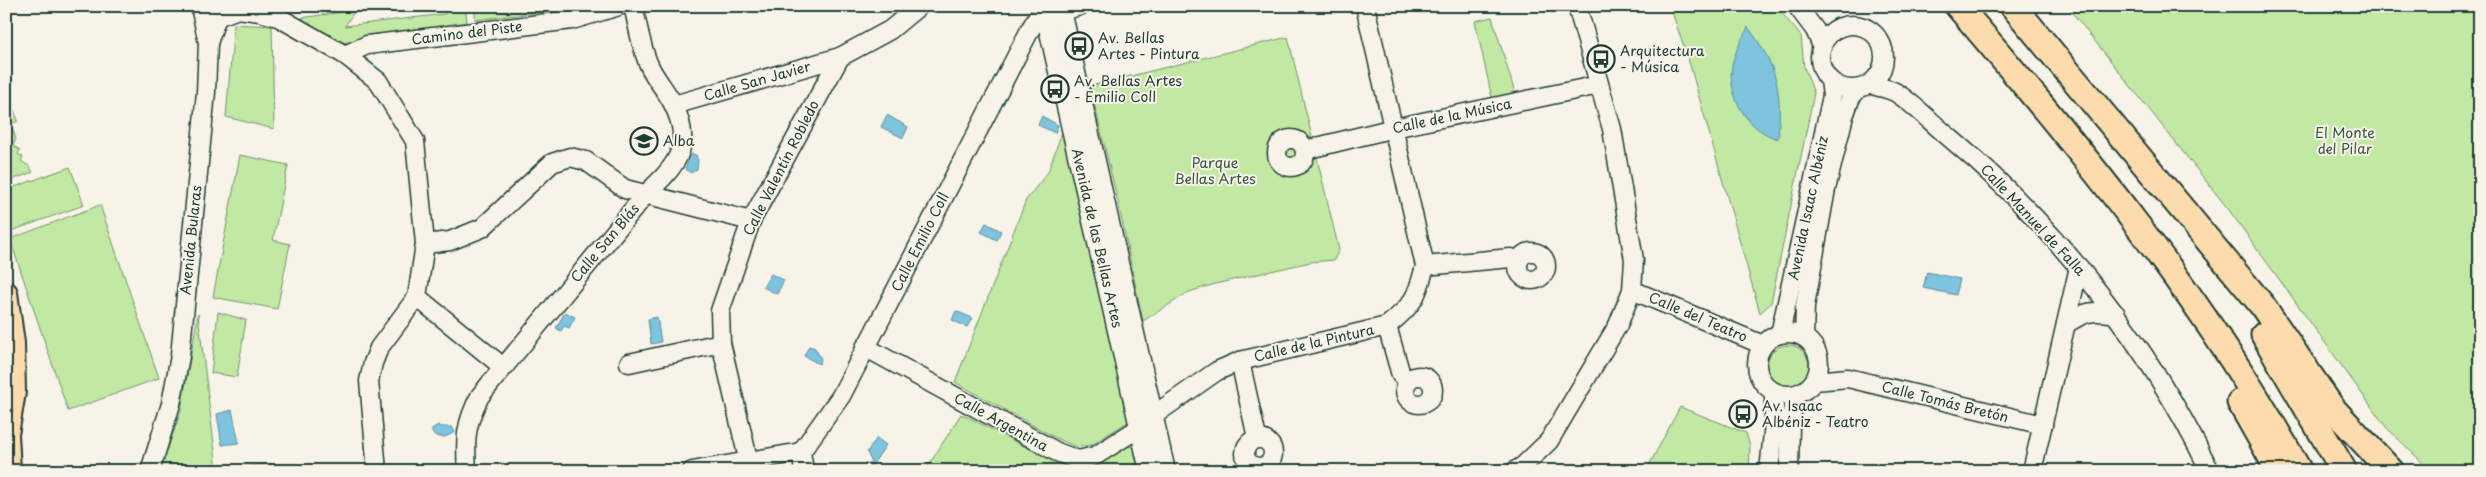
<svg xmlns="http://www.w3.org/2000/svg" width="2486" height="477" font-family="'Playpen Sans',sans-serif">
<style>
.green{fill:#c2e9a4;stroke:#70936c}
.water{fill:#7ec4df;stroke:#588e9b}
.lines{fill:none;stroke-linecap:round;stroke-linejoin:round}
.minor-casing{stroke:#1f3d34;stroke-width:21}
.major-casing{stroke:#1f3d34;stroke-width:26}
.highway-casing{stroke:#1f3d34;stroke-width:29}
.minor{stroke:#f7f3e8;stroke-width:18}
.major{stroke:#fedbac;stroke-width:22}
.highway{stroke:#fedbac;stroke-width:25}
.labels{text-anchor:middle;stroke-width:4;stroke-linejoin:round;paint-order:stroke}
.street-label{font-size:14px;fill:#1f3d34;stroke:#f7f3e8}
.poi-label{font-size:14px;fill:#1f3d34;stroke:#f7f3e8;text-anchor:start}
.park-label{font-size:14px;fill:#375745;stroke:#f7f3e8}
</style>
<rect width="100%" height="100%" fill="#f7f3e8"/>
<filter id="ink" filterUnits="userSpaceOnUse"><feTurbulence type="fractalNoise" baseFrequency=".02" numOctaves="2"/><feDisplacementMap in="SourceGraphic" scale="10" xChannelSelector="R" yChannelSelector="G"/><feConvolveMatrix kernelMatrix="1 2 1 2 8 2 1 2 1" color-interpolation-filters="sRGB"/></filter>
<g filter="url(#ink)">
<g class="green">
<polygon points="451,6 465,6 467,22 342,43 301,18 355,10 345,26 445,14"/>
<polygon points="475,6 591,6 475,20"/>
<polygon points="1670,6 1776,6 1801,36 1804,67 1814,93 1771,303 1760,313 1690,65"/>
<polygon points="2067,6 2480,6 2480,471 2431,471 2386,427 2229,210"/>
<polygon points="1492,17 1515,93 1492,98 1475,21"/>
<polygon points="234,24 272,26 274,129 226,117"/>
<polygon points="1288,37 1339,250 1334,260 1310,262 1215,284 1189,292 1143,321 1118,202 1090,86"/>
<polygon points="6,89 18,121 11,124 16,139 13,146 20,150 18,154 23,157 21,161 29,166 33,172 6,182"/>
<polygon points="1064,126 1131,420 1091,445 1077,447 1056,438 955,382 1026,200 1048,172"/>
<polygon points="240,155 288,165 273,240 290,244 277,309 213,297"/>
<polygon points="70,167 84,205 11,231 6,217 6,190"/>
<polygon points="100,205 159,378 68,411 10,239"/>
<polygon points="218,312 246,320 237,377 211,373"/>
<polygon points="198,314 217,469 272,464 271,471 160,471 181,411"/>
<circle cx="1788" cy="366" r="21"/>
<polygon points="1680,407 1746,433 1750,446 1749,471 1646,471"/>
<path d="M961,414C1003,434 1046,463 1093,468L1123,446L1134,447L1138,471H925Z"/>
</g>
<g class="water">
<path d="M1748,27C1778,67 1782,90 1778,139C1748,131 1727,97 1732,66C1734,53 1742,39 1748,27Z"/>
<polygon points="887,115 908,127 903,138 881,127"/>
<polygon points="1042,116 1058,125 1055,133 1038,125"/>
<polygon points="691,154 696,155 698,161 697,169 691,173 685,169"/>
<polygon points="986,223 1001,231 997,240 981,232"/>
<polygon points="1927,272 1960,279 1956,295 1923,288"/>
<polygon points="771,274 784,280 777,294 763,287"/>
<polygon points="956,311 972,318 967,327 952,320"/>
<polygon points="565,312 575,317 569,328 564,326 561,331 556,328"/>
<polygon points="657,317 661,342 651,344 648,319"/>
<polygon points="809,346 815,348 821,359 819,364 804,356"/>
<polygon points="232,410 239,443 222,445 217,414"/>
<path d="M438,425L441,427H452L455,432C446,437 441,440 432,433V429Z"/>
<polygon points="877,438 886,445 871,467 868,465 871,461 867,452"/>
</g>
<g class="lines">
<g class="minor-casing">
<g id="minor">
<polyline points="1043,6 1149,471"/>
<polyline points="1061,6 1166,471"/>
<polyline points="1797,6 1815,30 1822,46"/>
<circle cx="1852" cy="57" r="32"/>
<polyline points="208,43 217,17 238,9 260,12 278,17 345,55 378,81 415,141 425,244 417,297 379,348 373,363 369,381 377,471"/>
<polyline points="345,55 367,45 572,20 619,6"/>
<path d="M1870,84C1877,87 1887,88 1895,92C1912,102 1934,125 1950,138C2059,229 2148,344 2210,471"/>
<polyline points="674,105 840,57"/>
<circle cx="1291" cy="153" r="14"/>
<polyline points="1305,150 1394,128 1599,85"/>
<polyline points="425,244 450,241 482,228 552,163 570,157 586,161 625,189 751,221"/>
<circle cx="1532" cy="266" r="14"/>
<polyline points="1425,266 1511,258 1518,261"/>
<polyline points="1632,290 1763,345"/>
<polyline points="417,297 503,367"/>
<path d="M2066,324C2086,311 2092,310 2116,314"/>
<polyline points="1387,326 1401,375 1407,381"/>
<circle cx="1788" cy="364" r="31"/>
<polyline points="1780,334 1832,96 1830,80"/>
<polyline points="1804,337 1805,306 1826,189 1844,116 1851,97 1858,89"/>
<path d="M865,347L1057,452L1078,460L1095,456L1139,428L1154,415L1217,371L1240,361L1387,326C1413,305 1417,298 1425,266L1365,6"/>
<polyline points="1240,361 1257,438"/>
<polyline points="629,363 721,343"/>
<circle cx="1419" cy="390" r="14"/>
<polyline points="1815,381 1848,378 2043,425"/>
<circle cx="1259" cy="453" r="14"/>
<polyline points="749,463 721,343 720,311 751,221 840,57 890,30 919,6"/>
<polyline points="150,471 171,404 180,356 206,92 208,43 200,6"/>
<path d="M467,471C465,440 465,424 480,396L645,195C675,167 695,147 673,104C666,90 655,79 649,65C641,48 638,25 633,6"/>
<polyline points="692,471 801,452"/>
<polyline points="804,471 801,452 841,396 1031,28 1037,18 1080,6"/>
<polyline points="1515,471 1523,466 1549,441 1618,325 1632,290 1634,260 1612,129 1577,6"/>
<polyline points="1769,471 1774,423 1774,392"/>
<polyline points="1789,471 1790,425 1795,395"/>
<polyline points="2032,471 2079,267"/>
</g>
</g>
<g class="major-casing">
<polyline id="major" points="6,293 13,343 14,392 7,434 9,471"/>
</g>
<g class="highway-casing">
<g id="highway">
<path d="M1958,6C2084,153 2206,301 2299,471"/>
<polyline points="2013,6 2262,305 2332,408 2391,471"/>
<polyline points="2264,335 2344,471"/>
<polyline points="2240,402 2279,471"/>
</g>
</g>
<use href="#minor" class="minor"/>
<use href="#major" class="major"/>
<use href="#highway" class="highway"/>
</g>
</g>
<defs>
<g id="bus-ring" transform="scale(1.4375)"><circle r="9.5" fill="#f7f3e8" stroke="#1f3d34" stroke-width="1.5"/><path d="M-5-6H5V4H4V6H2V4H-2V6H-4V4H-5ZM-3.5-4V0h7V-4ZM-3.5 1.2v1.5H-2V1.2ZM2 1.2v1.5H3.5V1.2Z" fill="#1f3d34"/></g>
<g id="school-ring" transform="scale(1.4375)"><circle r="9.5" fill="#f7f3e8" stroke="#1f3d34" stroke-width="1.5"/><path d="M0-5L7-2L0 1L-7-2ZM-4 1L0 2.5L4 1V4Q0 6-4 4Z" fill="#1f3d34"/></g>
</defs>
<g fill-rule="evenodd">
<use href="#bus-ring" x="1079" y="46"/>
<use href="#bus-ring" x="1601" y="59"/>
<use href="#bus-ring" x="1055" y="89"/>
<use href="#school-ring" x="644" y="141"/>
<use href="#bus-ring" x="1743" y="414"/>
</g>
<g class="labels">
<g class="street-label">
<text transform="translate(467 33) rotate(-7)" y="5">Camino del Piste</text>
<text transform="translate(757 81) rotate(-16)" y="5">Calle San Javier</text>
<text transform="translate(1452 116) rotate(-12)" y="5">Calle de la Música</text>
<text transform="translate(781 168) rotate(-63)" y="5">Calle Valentín Robledo</text>
<text transform="translate(1808 208) rotate(-78)" y="5">Avenida Isaac Albéniz</text>
<text transform="translate(2033 220) rotate(47)" y="5">Calle Manuel de Falla</text>
<text transform="translate(1097 238) rotate(77)" y="5">Avenida de las Bellas Artes</text>
<text transform="translate(191 240) rotate(-84)" y="5">Avenida Bularas</text>
<text transform="translate(920 242) rotate(-63)" y="5">Calle Emilio Coll</text>
<text transform="translate(605 243) rotate(-50)" y="5">Calle San Blás</text>
<text transform="translate(1698 317) rotate(23)" y="5">Calle del Teatro</text>
<text transform="translate(1314 343) rotate(-13)" y="5">Calle de la Pintura</text>
<text transform="translate(1945 402) rotate(14)" y="5">Calle Tomás Bretón</text>
<text transform="translate(1001 422) rotate(29)" y="5">Calle Argentina</text>
</g>
<g class="poi-label">
<text x="1098" y="43">Av. Bellas<tspan x="1098" dy="16">Artes - Pintura</tspan></text>
<text x="1620" y="56">Arquitectura<tspan x="1620" dy="16">- Música</tspan></text>
<text x="1074" y="86">Av. Bellas Artes<tspan x="1074" dy="16">- Emilio Coll</tspan></text>
<text x="663" y="146">Alba</text>
<text x="1762" y="411">Av. Isaac<tspan x="1762" dy="16">Albéniz - Teatro</tspan></text>
</g>
<g class="park-label">
<text x="2345" y="138">El Monte<tspan x="2345" dy="16">del Pilar</tspan></text>
<text x="1215" y="168">Parque<tspan x="1215" dy="16">Bellas Artes</tspan></text>
</g>
</g>
<rect width="2486" height="477" fill="none" stroke="#f7f3e8" stroke-width="25"/>
<rect x="12" y="12" width="2461" height="452" fill="none" stroke="#1f3d34" stroke-width="2" filter="url(#ink)"/>
</svg>
